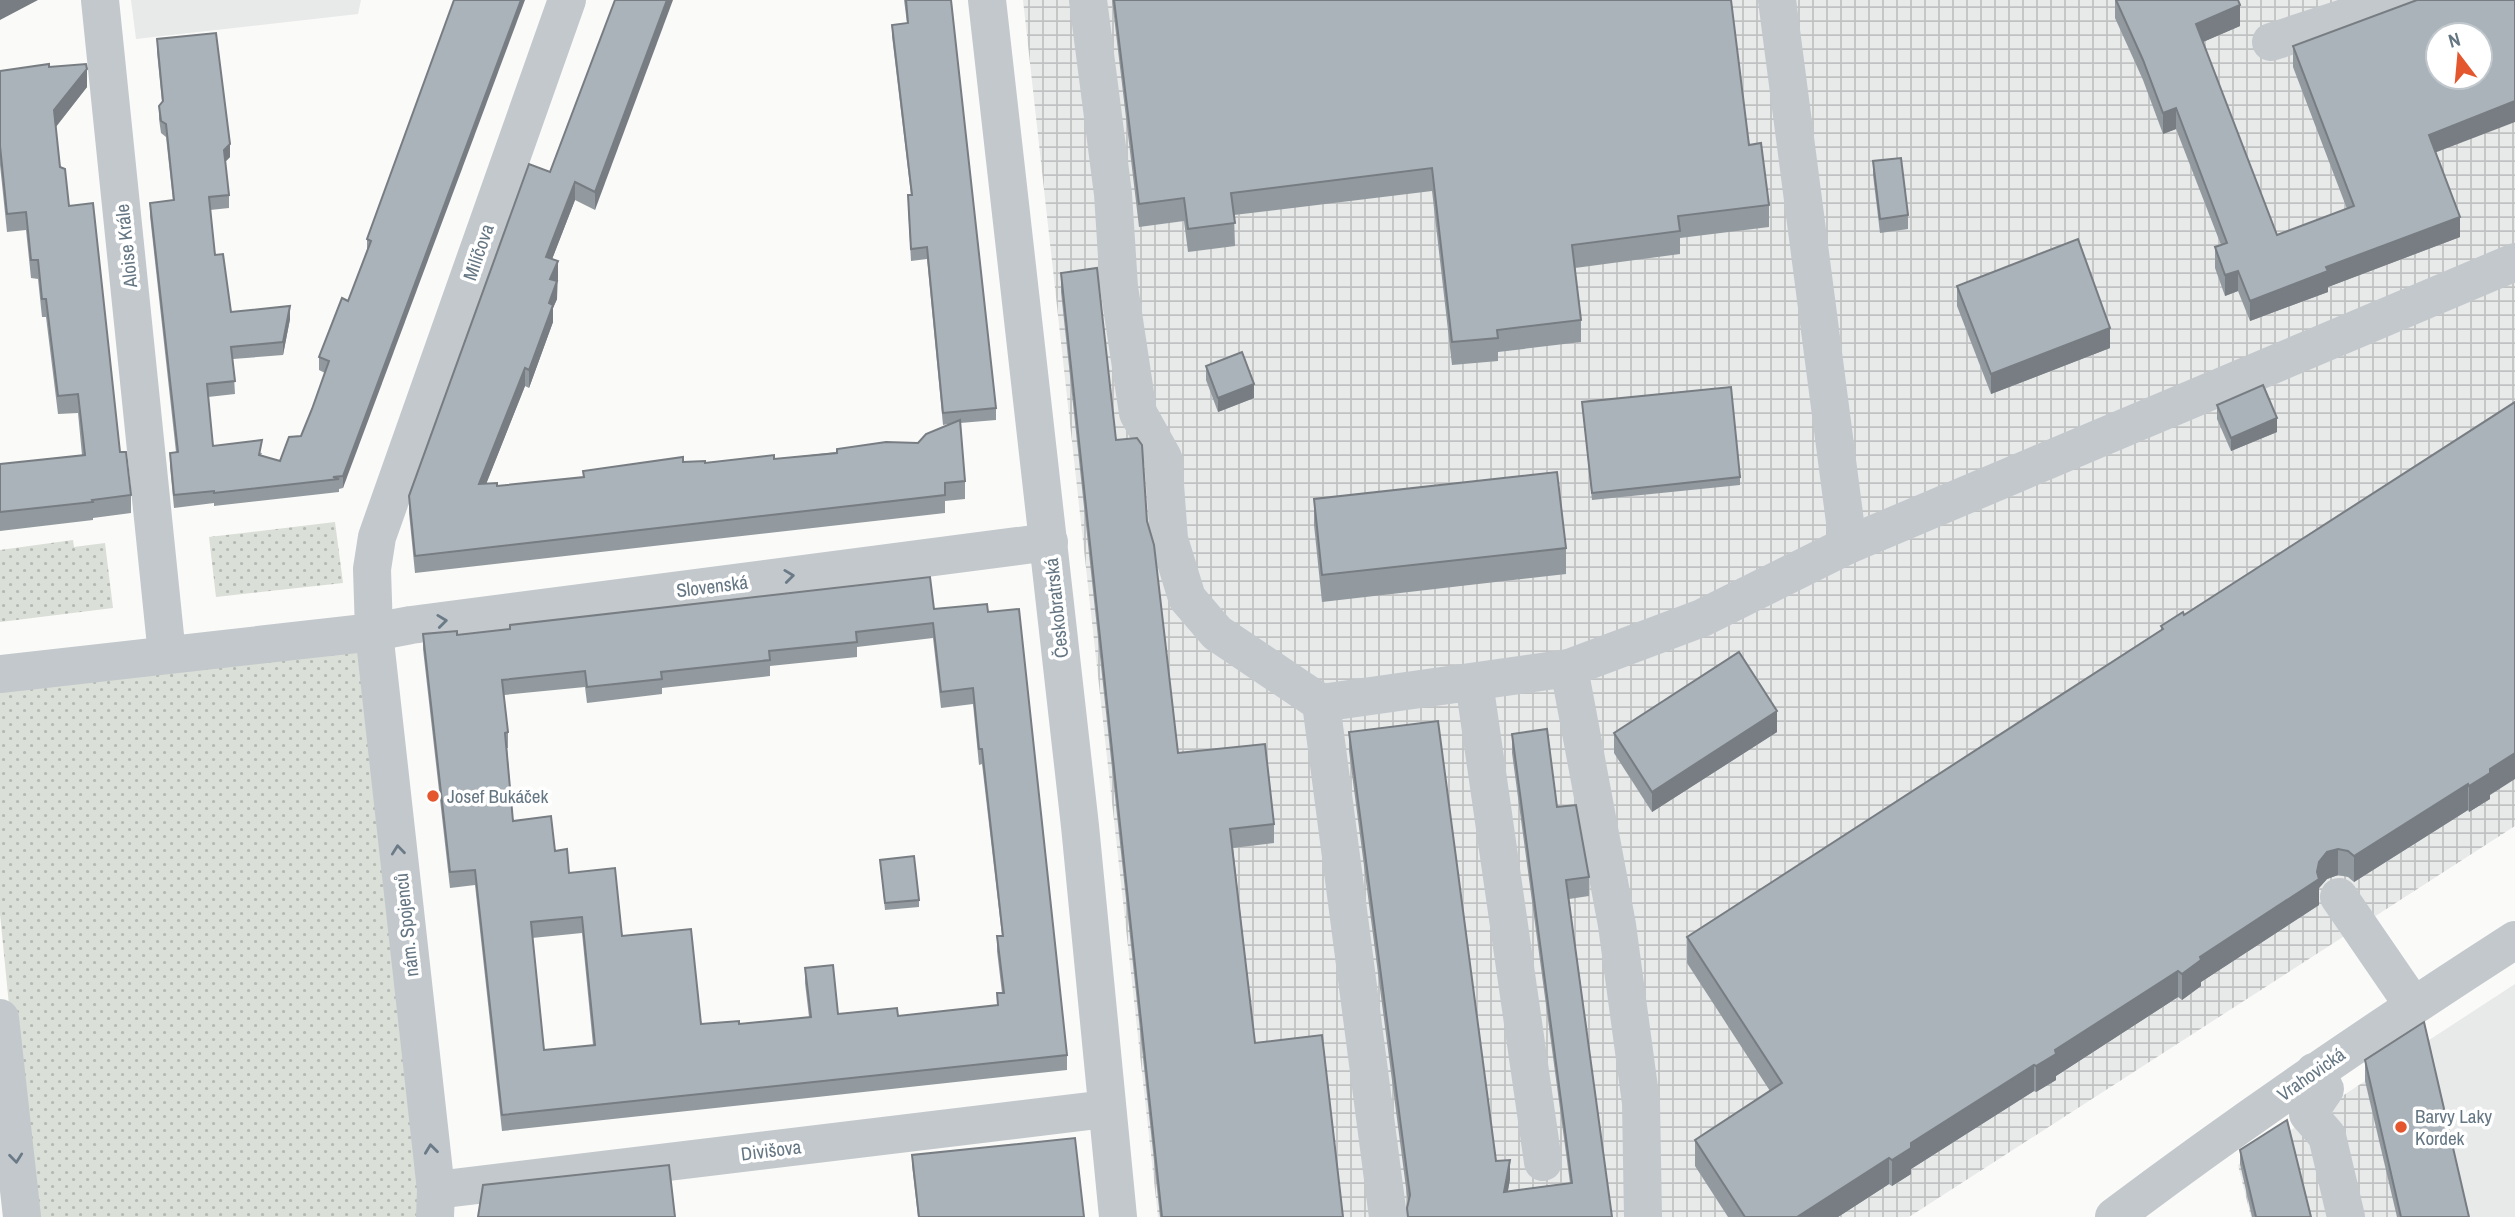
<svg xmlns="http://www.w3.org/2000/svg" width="2515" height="1217" font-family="'Archivo Narrow',sans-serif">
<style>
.built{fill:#e8e9e9}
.industrial{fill:url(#industrial-grid);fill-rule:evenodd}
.grass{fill:url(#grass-dots)}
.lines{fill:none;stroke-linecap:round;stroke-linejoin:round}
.minor{stroke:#c3c8cc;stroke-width:38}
.wall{fill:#929a9f;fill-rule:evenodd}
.shaded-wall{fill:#777d82}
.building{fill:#aab3b9;stroke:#777d82;stroke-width:2;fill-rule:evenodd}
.oneway{stroke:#6a7a87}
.poi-dot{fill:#e4572e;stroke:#fff;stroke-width:2.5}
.labels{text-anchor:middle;stroke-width:7;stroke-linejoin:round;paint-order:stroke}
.street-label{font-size:19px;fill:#657683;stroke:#fff}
.poi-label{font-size:19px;fill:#657683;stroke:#fff;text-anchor:start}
</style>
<defs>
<pattern id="industrial-grid" width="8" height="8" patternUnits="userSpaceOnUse" patternTransform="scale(1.75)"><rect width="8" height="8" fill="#e8e9e9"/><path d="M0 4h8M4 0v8" fill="none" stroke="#c0c1c2"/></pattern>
<pattern id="grass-dots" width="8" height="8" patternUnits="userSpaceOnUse" patternTransform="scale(1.75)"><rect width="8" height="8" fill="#dadfd7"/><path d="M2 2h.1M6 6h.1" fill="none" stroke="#b4b9b4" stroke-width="1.8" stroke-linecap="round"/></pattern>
</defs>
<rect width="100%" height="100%" fill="#fafaf8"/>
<g class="built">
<polygon points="131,0 361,0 358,14 136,39"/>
<polygon points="2515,984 2515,1217 2462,1217 2423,1044"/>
</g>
<g class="industrial">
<path d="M1023,0H2515V826L1909,1217H1158ZM2438,35H2480V77H2438Z"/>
<polygon points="2365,1081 2462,1217 2251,1217 2238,1165"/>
</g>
<g class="grass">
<polygon points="335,522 343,583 216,597 209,537"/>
<polygon points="73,540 74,547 105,543 113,608 0,622 0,550"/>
<polygon points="365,640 423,1217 30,1217 0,914 0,679"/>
</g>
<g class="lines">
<g class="minor">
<polyline points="100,0 167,655"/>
<polyline points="987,0 1080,826 1118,1217"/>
<polyline points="1088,0 1113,194 1119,287 1138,413 1163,458 1169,539 1187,598 1217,633 1321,703"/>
<polyline points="1777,0 1848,545"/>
<polyline points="2271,42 2399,0"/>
<polyline points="1569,668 1702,618 1848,545 2515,262"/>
<polyline points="0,674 374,632 411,625 1049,542"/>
<polyline points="1474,682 1543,1162"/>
<polyline points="2339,897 2413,1005"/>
<polyline points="0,1018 22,1217"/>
<polyline points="2314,1072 2325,1089 2308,1114 2327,1136 2346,1217"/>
<polyline points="436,1190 1106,1109"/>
<polyline points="435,1217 436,1190 374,632 372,569 377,537 567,0"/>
<polyline points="1388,1217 1321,703 1569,668 1617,925 1641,1103 1643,1217"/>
<path d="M2114,1217C2244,1119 2378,1028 2515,940"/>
</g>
</g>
<g class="wall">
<polygon points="454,0 343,488 339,489 339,492 214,506 214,503 174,508 170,466 170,453 176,452 150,216 150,203 173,201 166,137 161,133 159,119 159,106 162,102 157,52 157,39 230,157 225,162 229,195 229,208 210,210 215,255 231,312 290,319 283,355 233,359 235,394 208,397 213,446 262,453 261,455 280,461 301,436 312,409 325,373 319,370 319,357 348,301 367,250 367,239"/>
<polygon points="615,0 595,210 575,200 552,259 558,279 557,299 553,308 553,322 529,388 525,386 486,484 497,486 583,477 583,471 683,462 705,463 774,459 918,443 949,424 943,425 927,259 911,261 908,207 908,195 911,195 892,36 892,25 907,23 904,0 951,0 996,408 996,420 960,423 965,481 965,499 945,501 945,513 415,573 409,513 409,496 550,172"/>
<polygon points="1112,0 1731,0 1749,145 1769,205 1769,227 1680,238 1680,254 1575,268 1581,320 1581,342 1498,352 1498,361 1452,365 1432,191 1234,215 1235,246 1188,252 1184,221 1139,227"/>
<polygon points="2115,0 2238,0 2240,26 2203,42 2277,235 2347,209 2293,67 2293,46 2436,153 2460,237 2328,287 2328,292 2250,321 2238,291 2225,296 2215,268 2215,247 2221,245 2176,129 2163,134 2143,80 2115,18"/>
<polygon points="49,67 87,87 56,127 60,167 120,452 131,495 131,513 93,518 93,520 0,531 0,464 82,455 78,413 58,414 46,317 42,317 38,279 31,278 26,230 7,232 0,165 0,71"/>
<polygon points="1873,161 1908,215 1908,229 1880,233 1873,175"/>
<polygon points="1061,273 1116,440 1147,521 1178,753 1274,824 1274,843 1233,848 1255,1043 1343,1217 1160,1217 1061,292"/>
<polygon points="1957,286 2110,348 1991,394 1957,306"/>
<polygon points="1206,366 1254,398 1218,412 1206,380"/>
<polygon points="1582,402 1740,477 1740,485 1592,500"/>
<polygon points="2217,405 2277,432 2231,451 2217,419"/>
<polygon points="1314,499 1566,548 1566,574 1322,602 1314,525"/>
<path d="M934,609L988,612L1067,1055V1070L502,1131L475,885L450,888L423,649V634L457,635ZM933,638L941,708L973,704L979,765L982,764L1002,936H997V951L1002,993H997V1005L898,1016L838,1014L805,968V983L809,1017L739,1024H701L622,936L569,873L555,851L513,821L507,748H508V732L504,695L585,687L587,703L662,694V688L770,676V666L857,657V647ZM582,933L593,1045L544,1050L532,938Z"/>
<polygon points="2184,615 2490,795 2490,799 2469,812 2468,810 2354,882 2348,877 2338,875 2327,879 2319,888 2319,905 2201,982 2201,986 2182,1000 2178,997 2056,1076 2056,1080 2036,1092 2034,1091 1911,1169 1911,1174 1892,1186 1889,1184 1838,1217 1728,1217 1695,1166 1695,1140 1770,1091 1687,963 1687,937 2161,630 2161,626"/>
<polygon points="1349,732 1496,1161 1510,1179 1508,1191 1570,1183 1512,753 1512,734 1557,807 1589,877 1589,896 1569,899 1612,1217 1407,1217 1408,1203 1349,751"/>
<polygon points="1777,732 1652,812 1614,753 1614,733"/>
<polygon points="880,860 919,900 919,907 885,910"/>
<polygon points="2365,1060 2469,1217 2397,1217 2365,1081"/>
<polygon points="2240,1150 2311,1217 2252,1217 2240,1164"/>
<polygon points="912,1155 1084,1217 918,1217 912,1165"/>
</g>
<g class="shaded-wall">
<polygon points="0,0 38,0 0,20"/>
<polygon points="521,0 525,0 343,488 343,476"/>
<polygon points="667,0 673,0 595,210 595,192"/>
<polygon points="2240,5 2240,26 2196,45 2196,24"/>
<polygon points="87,69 87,87 54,129 54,110"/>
<polygon points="2515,101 2515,122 2429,155 2429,135"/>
<polygon points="2176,108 2176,129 2163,134 2163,113"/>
<polygon points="230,144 230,157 224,163 224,150"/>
<polygon points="575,182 575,200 546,275 546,257"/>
<polygon points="2460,217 2460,237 2328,287 2328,292 2250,321 2250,301 2326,267"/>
<polygon points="558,261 558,279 550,296 550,279"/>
<polygon points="2238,271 2238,291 2225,296 2225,275"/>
<polygon points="557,281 557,299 553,308 553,322 529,388 529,370 549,303"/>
<polygon points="290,306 290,319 283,355 283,342"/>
<polygon points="2110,328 2110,348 1991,394 1991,374"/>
<polygon points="525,368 525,386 479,502 479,484"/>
<polygon points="1254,384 1254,398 1218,412 1218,398"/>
<polygon points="2277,418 2277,432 2231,451 2231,438"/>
<polygon points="1777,711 1777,732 1652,812 1652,792"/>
<polygon points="2515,753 2515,779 2490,795 2490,799 2469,812 2469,786 2490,769"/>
<polygon points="2468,784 2468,810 2354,882 2354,856"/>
<polygon points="2338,849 2338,875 2327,879 2319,888 2319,905 2201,982 2201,986 2182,1000 2182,974 2200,957 2317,872 2319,862 2327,852"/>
<polygon points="2178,971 2178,997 2056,1076 2056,1080 2036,1092 2036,1066 2055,1050"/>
<polygon points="2034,1065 2034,1091 1911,1169 1911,1174 1892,1186 1892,1160 1911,1143"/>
<polygon points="1889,1158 1889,1184 1838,1217 1797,1217"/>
<polygon points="1510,1160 1510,1179 1504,1211 1504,1192"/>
</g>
<g class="building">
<polygon points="454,0 521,0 343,476 333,477 339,479 214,493 214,491 174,495 170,453 178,452 150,203 174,200 166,124 161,121 159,106 163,101 157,39 216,33 230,144 224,150 229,195 209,197 215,255 223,254 231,312 290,306 283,342 231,347 235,381 207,384 213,446 262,440 259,455 280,461 289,437 301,436 312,409 329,361 319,357 342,298 348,301 371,241 367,239"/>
<polygon points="615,0 667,0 595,192 575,182 546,257 558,261 550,279 557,281 549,303 553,305 529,370 525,368 479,484 497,483 497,486 584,477 583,471 683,457 683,462 705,461 705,463 774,455 774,459 837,453 837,449 886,442 918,443 926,434 960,420 965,481 945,483 945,495 415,556 409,496 529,164 550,172"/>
<polygon points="906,0 951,0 996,408 943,413 927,247 911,249 908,195 912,195 892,25 908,23"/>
<polygon points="1114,0 1731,0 1749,145 1761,143 1769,205 1678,216 1680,231 1572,245 1581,320 1497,330 1498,338 1452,342 1432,168 1231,193 1235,223 1188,229 1184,198 1139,204"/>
<path d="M2116,0H2238L2240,5L2196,24L2277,235L2354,206L2293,46L2417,0H2515V101L2429,135L2460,217L2326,267L2328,271L2250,301L2238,271L2225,275L2215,247L2227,243L2176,108L2163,113L2143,60ZM2438,35H2480V77H2438Z"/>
<polygon points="49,64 49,67 86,64 87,69 54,110 60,167 65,169 69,206 93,203 120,452 126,452 131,495 92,500 93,502 0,512 0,464 85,455 78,394 58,396 46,299 42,299 38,260 31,260 26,212 7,214 0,146 0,71"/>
<polygon points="1901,158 1908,215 1880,219 1873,161"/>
<polygon points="2078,239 2110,328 1991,374 1957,286"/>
<polygon points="1097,268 1116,440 1137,438 1142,445 1147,521 1154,545 1158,579 1178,753 1265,744 1274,824 1230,829 1255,1043 1322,1035 1343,1217 1162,1217 1061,273"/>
<polygon points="1242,352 1254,384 1218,398 1206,366"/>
<polygon points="2263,385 2277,418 2231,438 2217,405"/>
<polygon points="1731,387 1740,477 1592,493 1582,402"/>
<polygon points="2515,402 2515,753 2490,769 2490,773 2469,786 2468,784 2354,856 2348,851 2338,849 2327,852 2319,862 2317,872 2319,879 2200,957 2201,960 2182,974 2178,971 2055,1050 2056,1054 2036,1066 2034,1065 1911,1143 1911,1148 1892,1160 1889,1158 1797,1217 1745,1217 1695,1140 1782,1083 1687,937 2163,629 2161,626 2183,612 2184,615"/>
<polygon points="1557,472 1566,548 1322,575 1314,499"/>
<path d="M930,577L934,609L987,604L988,612L1019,609L1067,1055L502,1115L475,870L450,872L423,634L457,631V635L510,629V625ZM933,623L941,692L973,688L979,749H982L1003,936H997L1004,993H997L998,1005L898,1016L897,1008L838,1014L833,965L805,968L811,1017L739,1024V1021L701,1024L691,929L622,936L615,868L569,873L567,849L555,851L551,816L513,821L505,733L508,732L502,680L585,671L587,687L662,679L661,672L770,660L769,651L857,642L856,632ZM582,917L595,1045L544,1050L531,922Z"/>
<polygon points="1739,652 1777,711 1652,792 1614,733"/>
<polygon points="1438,721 1496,1161 1510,1160 1504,1192 1572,1183 1512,734 1547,729 1557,807 1576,805 1589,877 1566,880 1612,1217 1408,1217 1407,1208 1410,1195 1349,732"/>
<polygon points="914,856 919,900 885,903 880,860"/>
<polygon points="2424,1022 2469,1217 2401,1217 2365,1060"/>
<polygon points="2287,1120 2311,1217 2256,1217 2240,1150"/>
<polygon points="1075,1138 1084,1217 919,1217 912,1155"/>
<polygon points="669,1165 675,1217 478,1217 483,1185"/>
</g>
<defs><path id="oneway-chevron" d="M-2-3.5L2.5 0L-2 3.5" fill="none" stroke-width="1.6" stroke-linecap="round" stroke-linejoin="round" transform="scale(1.75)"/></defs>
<g class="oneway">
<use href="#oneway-chevron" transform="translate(789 576) rotate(-7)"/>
<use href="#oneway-chevron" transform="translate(442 621) rotate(-7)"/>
<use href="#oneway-chevron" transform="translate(398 850) rotate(-96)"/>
<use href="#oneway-chevron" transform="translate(431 1149) rotate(-97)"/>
<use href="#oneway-chevron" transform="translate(16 1158) rotate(84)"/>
</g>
<g class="poi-dot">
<circle cx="433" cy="796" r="7"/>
<circle cx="2401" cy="1127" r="7"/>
</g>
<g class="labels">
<g class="street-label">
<text transform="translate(126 246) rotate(-96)" y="7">Aloise Krále</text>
<text transform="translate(478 252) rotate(-71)" y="7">Milíčova</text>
<text transform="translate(712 586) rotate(-7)" y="7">Slovenská</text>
<text transform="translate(1056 608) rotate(-96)" y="7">Českobratrská</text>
<text transform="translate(406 925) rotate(-96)" y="7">nám. Spojenců</text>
<text transform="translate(2311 1074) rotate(-35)" y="7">Vrahovická</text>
<text transform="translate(771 1150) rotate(-7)" y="7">Divišova</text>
</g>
<g class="poi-label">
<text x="447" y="803">Josef Bukáček</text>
<text x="2415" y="1123">Barvy Laky<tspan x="2415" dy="22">Kordek</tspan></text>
</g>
</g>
<g transform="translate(2459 56) rotate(344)"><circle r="33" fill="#ffffff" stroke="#c1c8cd" stroke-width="2"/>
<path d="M0-5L12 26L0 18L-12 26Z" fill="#e4572e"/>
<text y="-10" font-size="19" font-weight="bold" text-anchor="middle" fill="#657683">N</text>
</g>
</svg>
